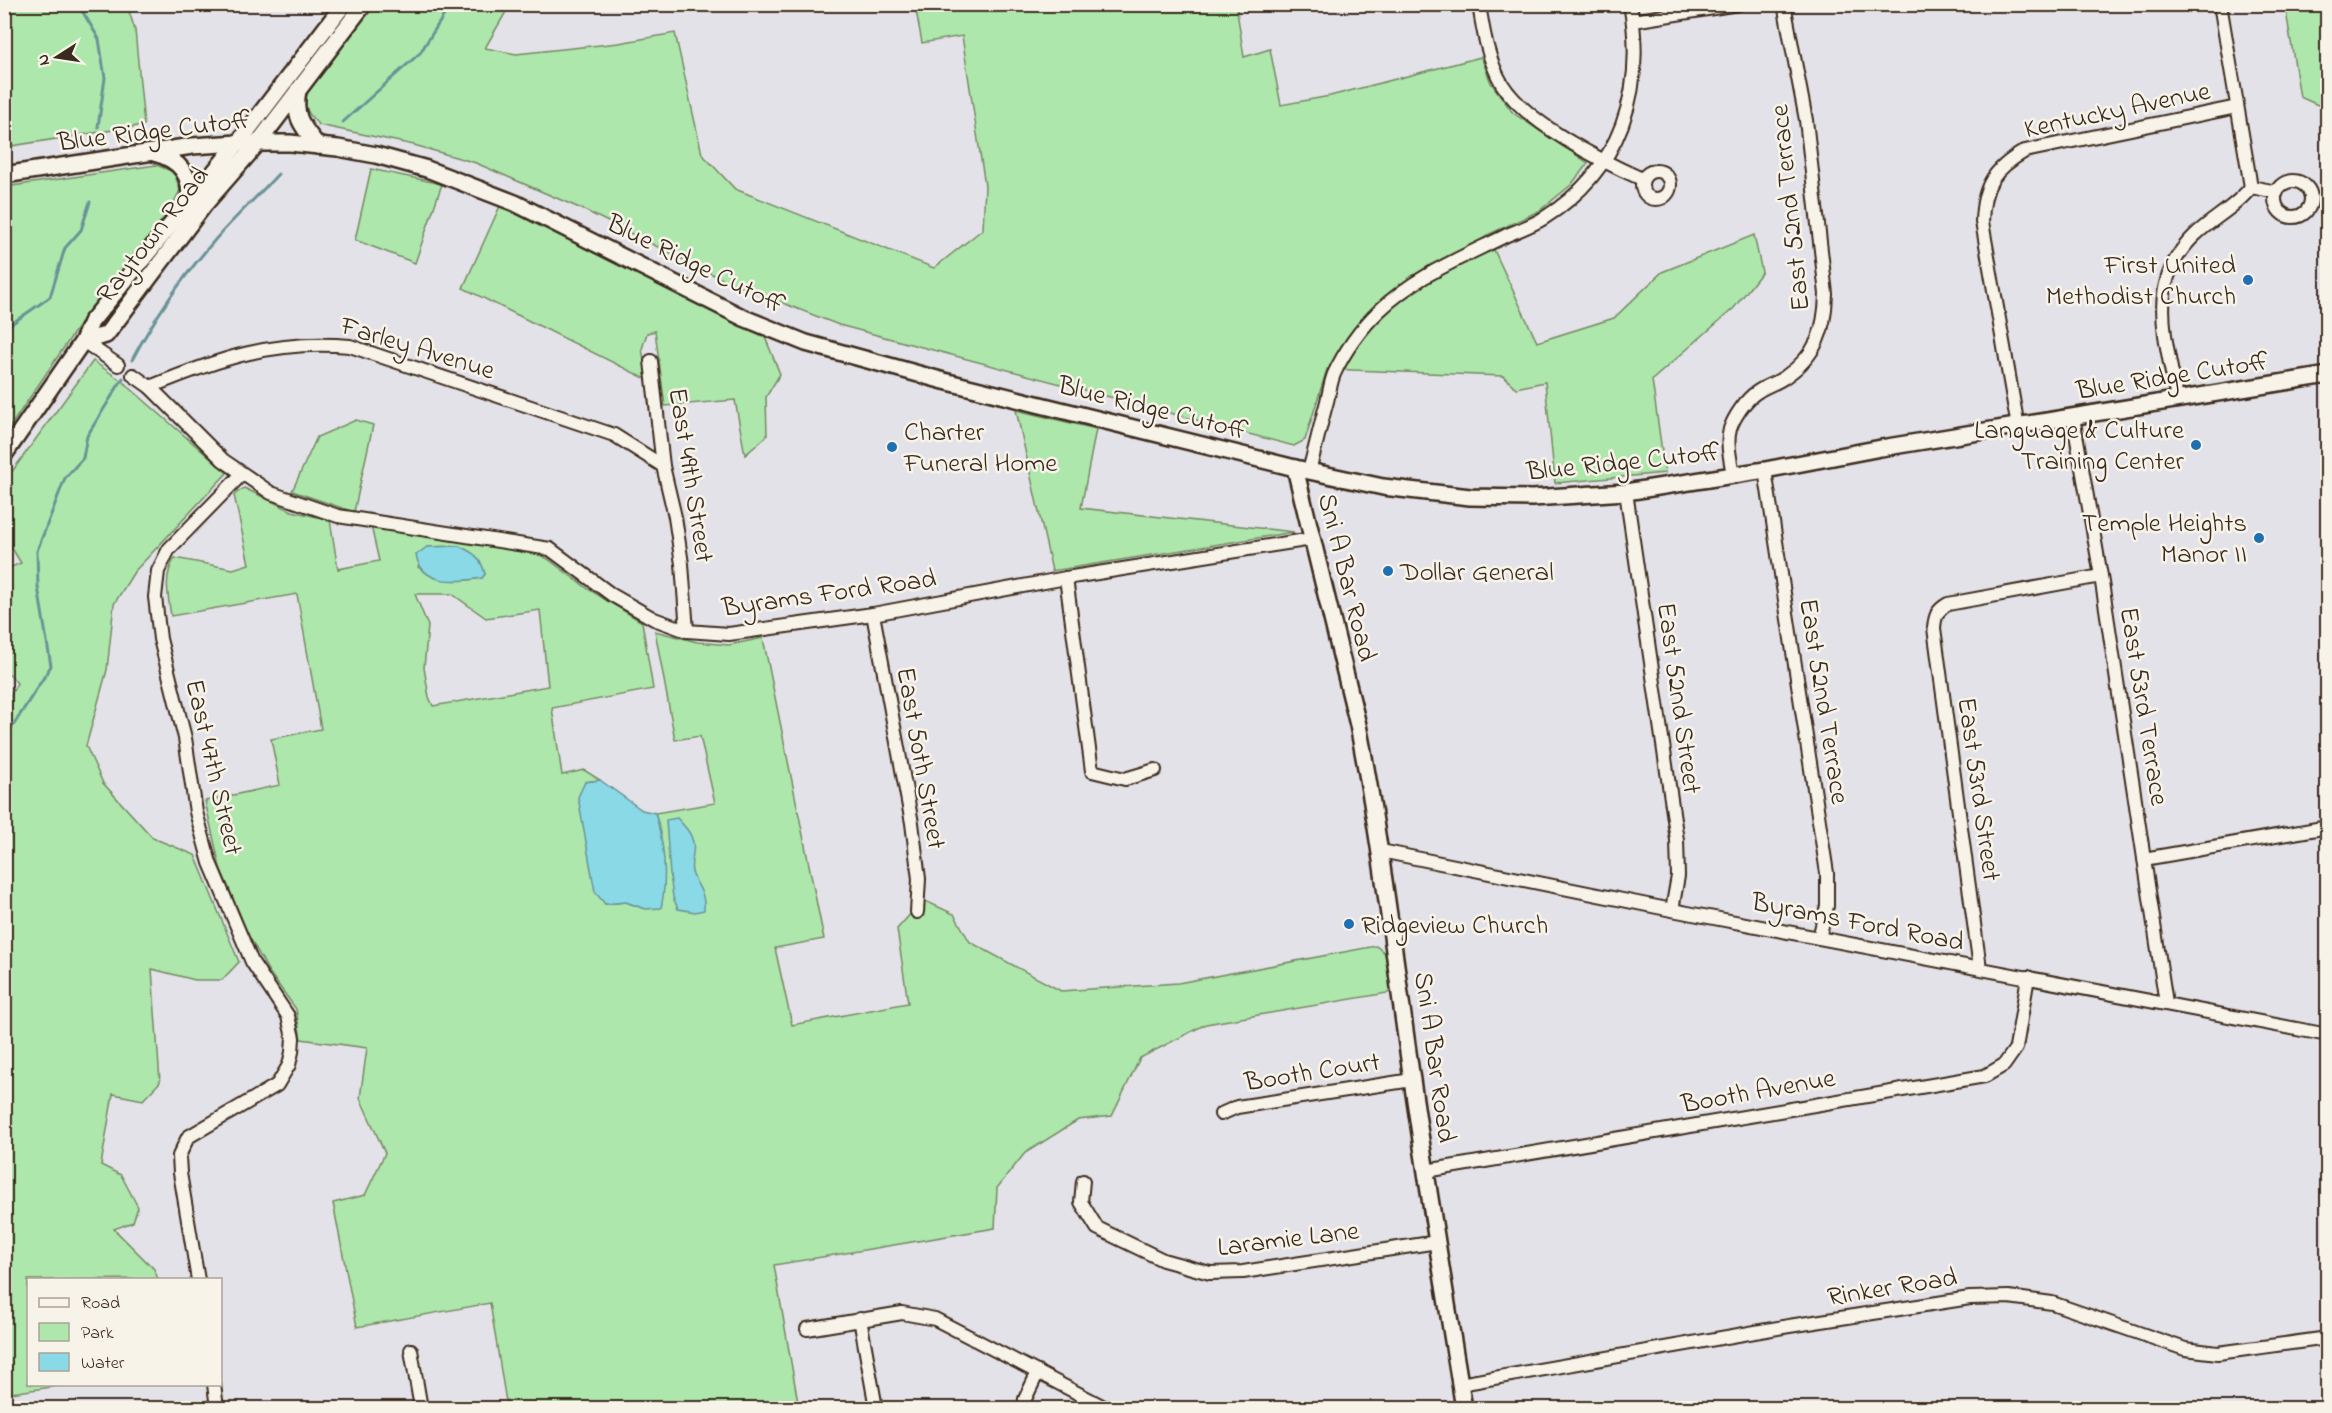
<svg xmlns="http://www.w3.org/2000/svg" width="2332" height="1413" font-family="'Indie Flower',sans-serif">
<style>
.green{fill:#ade7ab;stroke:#748864;stroke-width:1.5;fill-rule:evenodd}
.water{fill:#8ad9e6;stroke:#6a9396;stroke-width:1.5}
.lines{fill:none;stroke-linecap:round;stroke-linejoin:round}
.stream{stroke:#6a9396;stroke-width:3}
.minor-casing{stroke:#3b2a1e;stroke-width:16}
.major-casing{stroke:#3b2a1e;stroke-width:20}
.minor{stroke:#f7f3e8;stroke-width:12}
.major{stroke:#f7f3e8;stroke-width:15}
.poi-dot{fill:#1f6fb2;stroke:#f7f3e8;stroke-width:2}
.labels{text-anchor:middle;stroke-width:5;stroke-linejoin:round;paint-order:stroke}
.street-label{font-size:27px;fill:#3b2a1e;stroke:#f7f3e8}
.poi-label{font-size:27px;fill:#3b2a1e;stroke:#f7f3e8;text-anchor:end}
</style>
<rect width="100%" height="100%" fill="#e4e2e9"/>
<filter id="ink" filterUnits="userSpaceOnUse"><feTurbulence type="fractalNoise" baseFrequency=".0167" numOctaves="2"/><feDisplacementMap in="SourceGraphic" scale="12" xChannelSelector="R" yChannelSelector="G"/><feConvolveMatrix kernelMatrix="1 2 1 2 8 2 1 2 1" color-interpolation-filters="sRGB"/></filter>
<g filter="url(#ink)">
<g class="green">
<polygon points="4,5 127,5 135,30 144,125 5,147"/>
<path d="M372,5H510L485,48L516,54L619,43L675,33L702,154L735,189L934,268L983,229L985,186L962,36L922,43L915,5H1236L1244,57L1270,49L1281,105L1330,96L1481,57L1491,83L1513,113L1588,163L1571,185L1539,211L1487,235L1537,342L1614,318L1662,272L1754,235L1762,272L1734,308L1652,380L1665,473L1555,483L1545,382L1516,388L1503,376L1327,369L1305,440L1294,446L839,325L726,281L584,210L476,163L414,145L319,125C304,111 303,104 310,85Z"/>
<polygon points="2285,5 2327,5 2327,109 2300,97"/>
<polygon points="156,165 174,172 180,190 171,209 84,318 5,434 5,187"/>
<polygon points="371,169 442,184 415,263 355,240"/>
<polygon points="500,206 765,337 780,374 766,397 767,436 745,455 735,400 665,406 655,331 647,333 642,349 648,380 463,288"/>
<polygon points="93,361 122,381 227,473 134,572 114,604 107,670 86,746 103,783 153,838 195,855 239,962 222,980 195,980 152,969 160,1082 143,1100 113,1094 101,1165 121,1175 138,1207 133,1222 114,1229 154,1269 158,1279 28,1280 28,1384 65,1385 5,1394 4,708 17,683 5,669 4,570 21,563 5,537 5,481"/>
<polygon points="1016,410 1096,429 1081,508 1294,532 1052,571"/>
<polygon points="356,420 373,425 354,512 292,491 317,437"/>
<path d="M244,488L292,511L330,520L338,569L379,561L371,526L531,551L548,559L588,589L642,622L653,689L552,708L562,775L584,770L600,780L585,782L605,904L626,902L645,909L661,833L655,813L715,803L700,736L675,740L655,631L697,642L729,645L763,638L824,939L775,948L792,1025L908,1003L897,929L923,900L954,914L970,942L1061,991L1178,983L1376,946L1385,953L1393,992L1206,1024L1140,1058L1112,1116L1078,1120L1025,1153L997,1188L995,1228L774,1265L799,1408H507L490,1303L357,1327L333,1203L365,1195L385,1153L360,1098L367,1048L301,1039L296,1009L269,972L249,936L220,867L205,801L280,785L271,739L321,729L297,594L171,616C168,595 163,576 175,558L233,569L249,564L234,495ZM459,546L485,574L482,578C459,582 437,583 418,567L427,547ZM415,594H452L486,618L540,610L548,686L433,706L429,697L424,668L428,626Z"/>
</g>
<g class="water">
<path d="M459,546C475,553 481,558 485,574L482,578C457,582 422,586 416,555L427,547Z"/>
<path d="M600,780L642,810L655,813C664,842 668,878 661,908L645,909L626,902L605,904L595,892L578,797L585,782Z"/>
<path d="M677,818C684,826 691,832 693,842C696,852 688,864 693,875C698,887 706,895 704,910L695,912L678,909L673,897L670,875L666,820Z"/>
</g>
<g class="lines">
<g class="stream">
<polyline points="78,4 99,39 105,78 98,127"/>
<polyline points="343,122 420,53 446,12 454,4"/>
<polyline points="4,329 50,297 65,248 81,230 90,202"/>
<path d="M132,360C154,318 182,278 214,241C234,218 257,197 278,174"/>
<polyline points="4,740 51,666 38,587 37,551 65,478 83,458 87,436 123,378"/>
</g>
<g class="minor-casing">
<g id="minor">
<path d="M1479,4C1483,31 1488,60 1502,84C1526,123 1601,161 1642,179"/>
<polyline points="1633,21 1738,4"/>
<circle cx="1656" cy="185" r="14"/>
<circle cx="2293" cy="199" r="18"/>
<polyline points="2251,187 2277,192"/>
<polyline points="83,341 118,365"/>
<polyline points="651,361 663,466 675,517 682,564 687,631"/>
<polyline points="133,375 150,387 223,460 271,493 338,516 550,549 612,595 654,619 687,631 729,634 873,614 1066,578 1312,539"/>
<path d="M150,387C218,359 275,339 350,346L614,435L663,466"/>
<path d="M2177,400C2167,339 2144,284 2195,235C2213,218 2237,206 2251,187L2220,4"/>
<polyline points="2073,417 2101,576 2166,1003"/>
<path d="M2018,427L1982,222C1983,185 1994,169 2025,151L2237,107"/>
<polyline points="1765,470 1827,873 1827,906 1819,938"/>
<path d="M1309,471C1315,449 1320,427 1326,405C1329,395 1330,384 1334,374C1344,352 1361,328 1379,311C1415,276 1463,257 1507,235C1519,230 1533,225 1544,218C1621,170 1646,90 1630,4"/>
<path d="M1733,475C1731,461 1726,444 1730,429C1734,417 1746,399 1757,392C1765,386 1777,383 1785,377C1817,355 1825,330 1826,294L1806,120L1784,4"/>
<polyline points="1626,492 1677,840 1678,876 1672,910"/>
<polyline points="1066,578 1092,771 1125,779 1155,770"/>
<polyline points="873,614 912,823 919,879 917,912"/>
<polyline points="1381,851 1672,910 2328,1035"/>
<polyline points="2144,859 2328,827"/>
<path d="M1980,968L1934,628C1935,616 1937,610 1948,604L2101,576"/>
<polyline points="1221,1114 1237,1107 1412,1080"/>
<polyline points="1426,1171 1985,1076 2004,1065 2016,1048 2028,977"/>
<polyline points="1083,1181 1081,1202 1097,1228 1163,1260 1210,1273 1243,1272 1437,1242"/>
<polyline points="198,1280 180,1173 179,1156 188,1137 277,1085 289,1065 292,1052 293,1038 288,1016 252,962 210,863 196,812 185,738 160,639 155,597 158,571 169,549 242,474"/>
<polyline points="860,1319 876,1408"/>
<polyline points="807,1329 902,1313 935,1319 1106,1408"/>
<polyline points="411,1350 421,1408"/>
<polyline points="214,1384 217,1408"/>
<polyline points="1460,1384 1789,1326 1970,1298 2009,1297 2052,1303 2185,1349 2218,1353 2328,1338"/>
<polyline points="1024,1408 1025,1399 1038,1372"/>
</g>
</g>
<g class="major-casing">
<g id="major">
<path d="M298,90C293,117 302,126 318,146"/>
<path d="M154,153C178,159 193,175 189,201"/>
<polyline points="4,175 192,146 238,143 290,143 338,148 376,155 427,169 515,203 744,318 806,343 944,381 1295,468 1383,487 1470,497 1532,498 1626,492 1765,470 1881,448 2328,375"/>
<polyline points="83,341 106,335 204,205 258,143 364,4"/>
<polyline points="4,455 83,341 91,322 238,143 344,4"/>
<path d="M1295,468L1358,725C1381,843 1395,962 1412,1080C1428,1190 1446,1299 1464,1408"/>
</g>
</g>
<use href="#minor" class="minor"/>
<use href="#major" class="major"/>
</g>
</g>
<g class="poi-dot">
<circle cx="2248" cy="280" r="6"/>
<circle cx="2196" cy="445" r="6"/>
<circle cx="892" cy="447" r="6"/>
<circle cx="2259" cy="538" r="6"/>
<circle cx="1388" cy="571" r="6"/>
<circle cx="1349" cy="924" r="6"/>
</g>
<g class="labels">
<g class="street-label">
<text transform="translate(2117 109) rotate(-12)" y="9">Kentucky Avenue</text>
<text transform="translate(154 130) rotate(-7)" y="9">Blue Ridge Cutoff</text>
<text transform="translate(1789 208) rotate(-96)" y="9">East 52nd Terrace</text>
<text transform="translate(152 234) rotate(-52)" y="9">Raytown Road</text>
<text transform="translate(696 263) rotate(26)" y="9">Blue Ridge Cutoff</text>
<text transform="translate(418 347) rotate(17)" y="9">Farley Avenue</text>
<text transform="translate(2172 375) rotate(-9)" y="9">Blue Ridge Cutoff</text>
<text transform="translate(1153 407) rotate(14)" y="9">Blue Ridge Cutoff</text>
<text transform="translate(1623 461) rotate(-6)" y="9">Blue Ridge Cutoff</text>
<text transform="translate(692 475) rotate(81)" y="9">East 49th Street</text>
<text transform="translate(1348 577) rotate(76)" y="9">Sni A Bar Road</text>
<text transform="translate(829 592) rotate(-8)" y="9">Byrams Ford Road</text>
<text transform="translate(1680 698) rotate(82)" y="9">East 52nd Street</text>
<text transform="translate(1825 701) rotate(81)" y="9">East 52nd Terrace</text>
<text transform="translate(2145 706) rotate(81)" y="9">East 53rd Terrace</text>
<text transform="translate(922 758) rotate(80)" y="9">East 50th Street</text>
<text transform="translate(215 767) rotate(77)" y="9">East 47th Street</text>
<text transform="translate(1980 789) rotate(82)" y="9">East 53rd Street</text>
<text transform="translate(1858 921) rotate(11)" y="9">Byrams Ford Road</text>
<text transform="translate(1436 1057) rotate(82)" y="9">Sni A Bar Road</text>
<text transform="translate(1312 1071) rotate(-9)" y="9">Booth Court</text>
<text transform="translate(1758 1090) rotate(-10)" y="9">Booth Avenue</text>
<text transform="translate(1288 1238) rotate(-7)" y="9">Laramie Lane</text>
<text transform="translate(1892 1286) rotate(-9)" y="9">Rinker Road</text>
</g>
<g class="poi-label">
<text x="2236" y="273">First United<tspan x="2236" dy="31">Methodist Church</tspan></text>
<text x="2184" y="438">Language &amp; Culture<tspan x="2184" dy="31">Training Center</tspan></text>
<text x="904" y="440" text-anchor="start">Charter<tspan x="904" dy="31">Funeral Home</tspan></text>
<text x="2247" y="531">Temple Heights<tspan x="2247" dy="31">Manor II</tspan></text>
<text x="1400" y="580" text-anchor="start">Dollar General</text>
<text x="1361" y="933" text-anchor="start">Ridgeview Church</text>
</g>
</g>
<rect width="2332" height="1413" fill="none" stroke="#f7f3e8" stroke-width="24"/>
<rect x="12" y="12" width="2308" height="1389" fill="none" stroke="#3b2a1e" stroke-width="2" filter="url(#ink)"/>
<rect x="27" y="1278" width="195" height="108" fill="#f7f3e8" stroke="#aca397" stroke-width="1.5"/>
<rect x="39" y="1298" width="30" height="9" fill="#f7f3e8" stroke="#aca397" stroke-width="1.5"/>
<text x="81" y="1308" font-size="18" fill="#3b2a1e">Road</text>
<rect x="39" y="1323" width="30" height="18" fill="#ade7ab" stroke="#aca397" stroke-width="1.5"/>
<text x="81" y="1338" font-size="18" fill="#3b2a1e">Park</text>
<rect x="39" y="1353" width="30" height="18" fill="#8ad9e6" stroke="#aca397" stroke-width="1.5"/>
<text x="81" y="1368" font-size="18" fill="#3b2a1e">Water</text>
<g transform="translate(57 57) rotate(258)" stroke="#f7f3e8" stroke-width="4.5" paint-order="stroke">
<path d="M0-4.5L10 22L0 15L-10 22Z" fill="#3b2a1e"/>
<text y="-9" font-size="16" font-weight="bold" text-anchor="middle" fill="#3b2a1e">N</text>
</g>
</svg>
